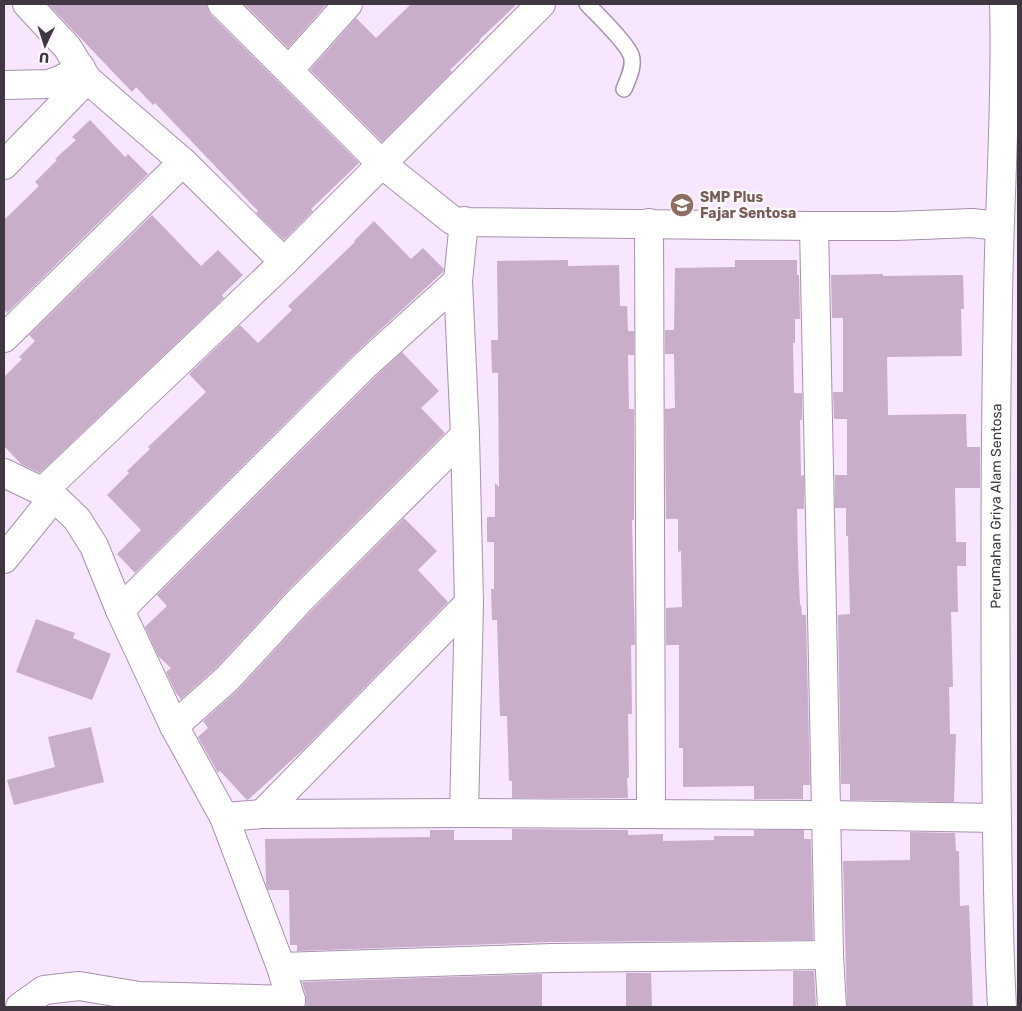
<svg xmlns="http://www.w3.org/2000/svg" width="1022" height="1011" font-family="Rubik,sans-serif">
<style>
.building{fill:#c8aec9}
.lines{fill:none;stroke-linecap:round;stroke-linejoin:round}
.service-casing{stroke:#a791ad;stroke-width:18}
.minor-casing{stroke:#a791ad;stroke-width:30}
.tertiary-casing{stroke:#a791ad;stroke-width:30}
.service{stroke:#fff;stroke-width:15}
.minor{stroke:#fff;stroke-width:28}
.tertiary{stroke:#fff;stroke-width:28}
.labels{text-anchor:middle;stroke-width:5;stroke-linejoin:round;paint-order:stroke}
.education-label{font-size:14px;font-weight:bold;fill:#785e54;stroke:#fdf8fe;text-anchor:start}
.street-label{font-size:14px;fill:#403743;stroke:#fdf8fe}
</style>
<rect width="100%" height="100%" fill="#f8e5fe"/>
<g class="building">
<polygon points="48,4 207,4 207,8 211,15 359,163 311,209 313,211 284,240 256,213 258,211 155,103 153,105 136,87 132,92"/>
<polygon points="244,4 327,4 288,48"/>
<polygon points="411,4 517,4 479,40 480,41 450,70 452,72 382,142 310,70 356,18 376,38"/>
<polygon points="90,120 125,157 128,154 148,174 7,313 4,309 4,220 39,186 35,182 57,160 55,159 76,140 72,137"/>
<polygon points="152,215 201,266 218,250 243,275 222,295 224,298 40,473 21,464 4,446 4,377 22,359 19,357 35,341 29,335"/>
<polygon points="374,221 411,259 423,248 444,269 443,272 354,354 135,573 117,554 141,530 107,495 129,473 127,471 150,449 148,447 206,392 189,374 240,325 258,343 292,310 288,306 355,242 354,241"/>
<polygon points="568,260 568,266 619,265 620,306 627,306 628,331 634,331 634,355 628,355 629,409 634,409 634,520 632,520 635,645 631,645 632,714 628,714 629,778 627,778 628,798 512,798 512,781 509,781 507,716 500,716 497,620 492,620 491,589 494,589 494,542 487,542 487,517 495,517 495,483 499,487 498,373 492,373 491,340 498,340 497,261"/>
<polygon points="735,260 797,260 797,275 799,275 800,319 795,319 795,343 793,343 794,393 802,393 802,420 800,420 801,476 804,475 804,509 797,509 798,557 800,605 801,605 802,615 806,615 810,785 803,785 803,799 754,799 754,786 683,787 683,748 679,748 679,645 666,645 666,608 682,607 681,551 678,552 678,519 666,519 665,409 675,408 674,354 665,354 665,330 674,330 675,268 735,267"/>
<polygon points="883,274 883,276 963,275 964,309 961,309 962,356 887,357 888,415 966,414 967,447 980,447 980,488 955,488 956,542 966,542 966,566 957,566 958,612 951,612 953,687 949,687 950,734 956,734 954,802 850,800 850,784 841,784 838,615 850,614 848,536 846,536 846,508 835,508 835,475 847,475 847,419 834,419 833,392 843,392 843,318 832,318 831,275"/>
<polygon points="402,352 439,391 421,408 445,433 289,589 216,668 181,699 176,693 166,672 171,668 158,656 145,627 167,606 157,595 376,376"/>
<polygon points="404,518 437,551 418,570 448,602 305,748 249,799 247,800 220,771 218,773 198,737 208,728 203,721 238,690 311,611"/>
<polygon points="36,619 75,633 73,638 111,654 92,700 16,672"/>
<polygon points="91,727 104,782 14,805 7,780 55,767 48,737"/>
<polygon points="512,829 628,830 628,835 663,834 663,841 714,840 714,836 754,836 754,830 804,830 804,839 811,839 813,940 552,942 297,951 297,945 290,945 289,890 268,890 266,884 265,839 430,837 430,830 454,830 454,840 512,840"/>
<polygon points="910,832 955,833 956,851 959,851 960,906 969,905 973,1007 847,1007 843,861 910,860"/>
<polygon points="793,971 814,971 816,1007 793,1007"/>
<polygon points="626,973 651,973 652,1007 626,1007"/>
<polygon points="542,974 542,1007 306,1007 306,996 302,982"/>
</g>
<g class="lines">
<g class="service-casing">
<path id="service" d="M587,4C598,15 626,42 631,55C635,66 628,79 624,89"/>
</g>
<g class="minor-casing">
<g id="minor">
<polyline points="27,4 67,47 87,79 183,162 284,262"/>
<polyline points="222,4 382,164 452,220 458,222 814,226 896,226 972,223 999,226"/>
<polyline points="289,70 348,4"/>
<polyline points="4,85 49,84 62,79 81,68"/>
<polyline points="4,165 87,79"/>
<polyline points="464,221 458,281 465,435 469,603 464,813"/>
<polyline points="649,223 651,814"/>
<polyline points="814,226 829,955 832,1007"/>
<polyline points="4,338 183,162"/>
<polyline points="4,473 54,497 77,519 94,546 120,610 174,726 224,817 281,967 291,1000 290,1007"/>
<polyline points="43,491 284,262 541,4"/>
<polyline points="4,559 54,497"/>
<polyline points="120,610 365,365 458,281"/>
<polyline points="174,726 227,679 300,600 465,435"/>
<polyline points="262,814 469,603"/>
<polyline points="224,817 262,814 464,813 827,815 997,818"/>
<polyline points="281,967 552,958 829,955"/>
<polyline points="20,1007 44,990 79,986 139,996 291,1000"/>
</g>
</g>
<g class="tertiary-casing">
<g id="tertiary">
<path id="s1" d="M1002,1007C997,915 997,822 996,730C995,587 995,444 998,301C999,202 1007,103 1004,4"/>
</g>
</g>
<use href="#service" class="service"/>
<use href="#minor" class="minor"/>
<use href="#tertiary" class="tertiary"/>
</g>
<defs>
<g id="school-disc" transform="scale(1.25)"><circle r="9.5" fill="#8d6e63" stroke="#fdf8fe"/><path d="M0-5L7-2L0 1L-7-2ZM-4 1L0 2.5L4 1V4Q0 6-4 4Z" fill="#fff"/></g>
</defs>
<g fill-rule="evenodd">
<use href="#school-disc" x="682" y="205"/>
</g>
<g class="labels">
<g class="education-label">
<text x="700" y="202">SMP Plus<tspan x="700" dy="16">Fajar Sentosa</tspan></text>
</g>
<g class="street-label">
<text dy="5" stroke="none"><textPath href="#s1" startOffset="501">Perumahan Griya Alam Sentosa</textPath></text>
</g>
</g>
<rect width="1022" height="1011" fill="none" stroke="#403743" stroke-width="10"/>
<g transform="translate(45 45) rotate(184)" stroke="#fdf8fe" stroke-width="4" paint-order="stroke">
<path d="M0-4L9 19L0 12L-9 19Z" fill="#403743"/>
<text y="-8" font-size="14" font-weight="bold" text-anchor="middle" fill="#403743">U</text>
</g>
</svg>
